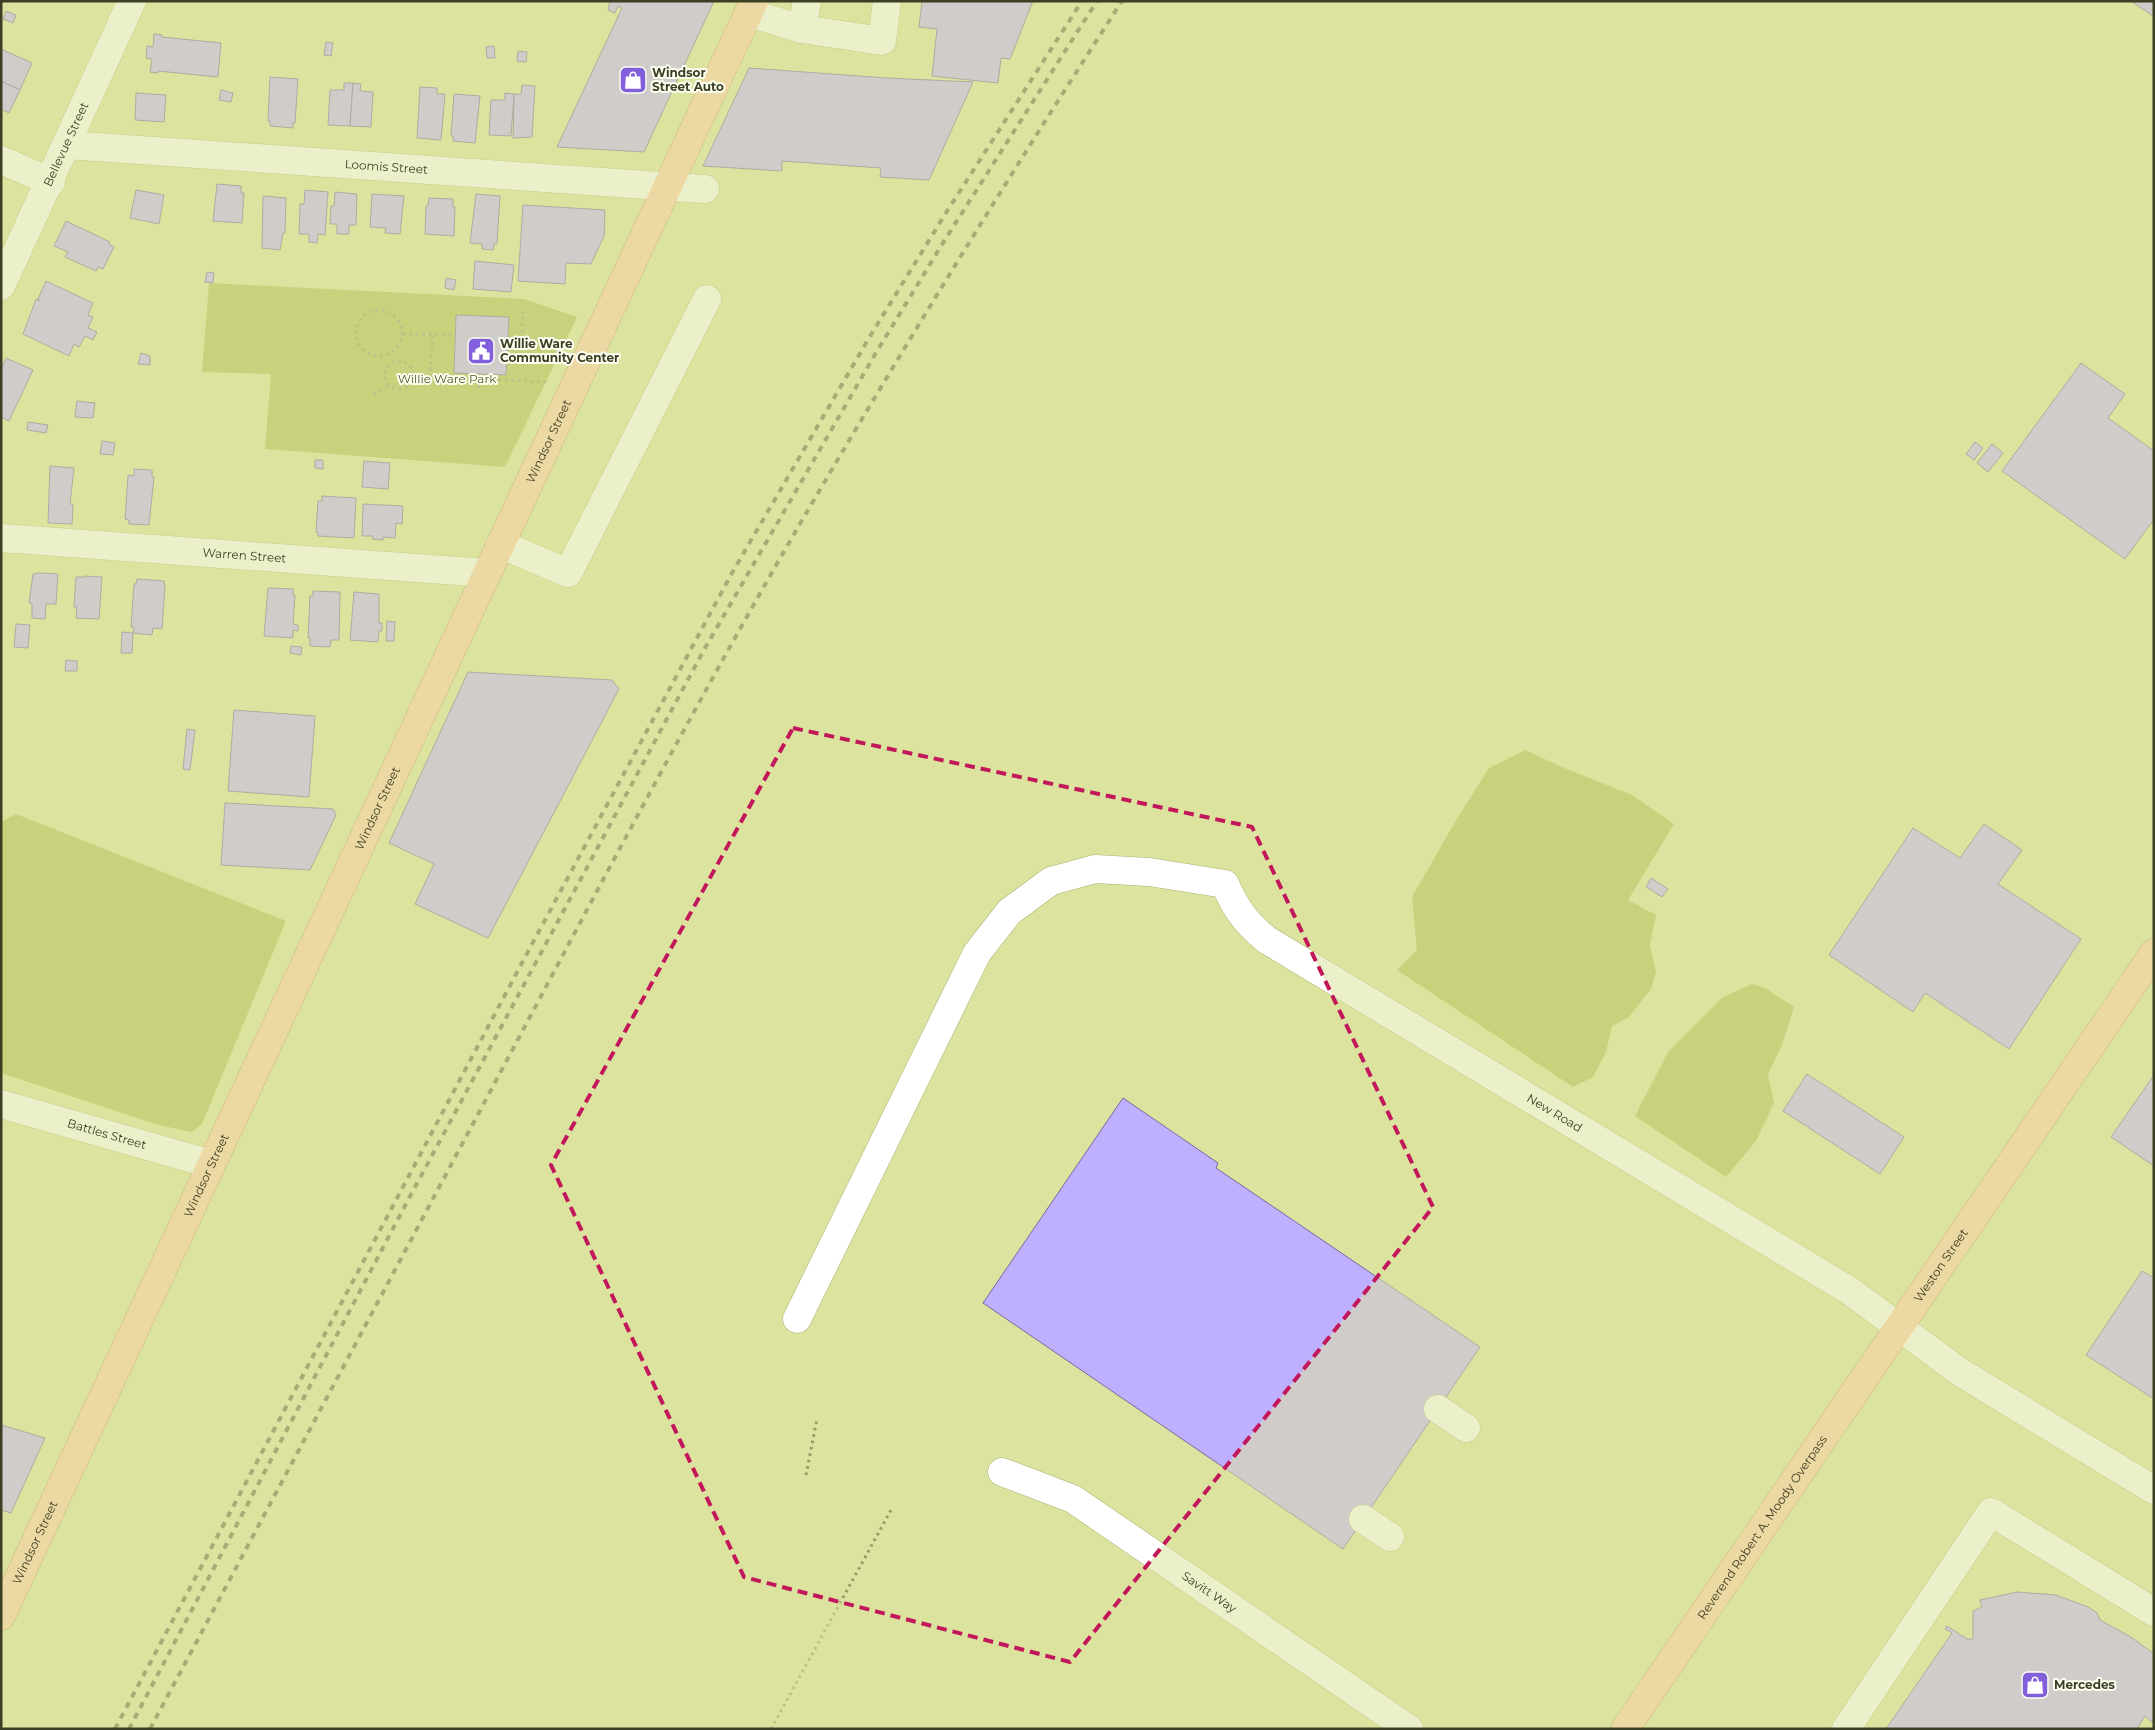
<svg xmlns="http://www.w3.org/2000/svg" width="2155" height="1730" font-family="Montserrat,sans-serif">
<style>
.green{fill:#b2ba52}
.building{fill:#bfafff;stroke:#7569a2}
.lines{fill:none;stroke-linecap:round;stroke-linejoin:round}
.minor-casing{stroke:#acb371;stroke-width:29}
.major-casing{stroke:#bb8355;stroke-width:29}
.path{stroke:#949967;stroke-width:3;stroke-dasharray:2.5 4;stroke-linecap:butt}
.minor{stroke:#fff;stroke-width:28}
.major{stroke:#ffcba9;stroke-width:28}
.rail{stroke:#656943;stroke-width:4;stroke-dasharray:6 6;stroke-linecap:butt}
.marked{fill:none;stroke:#c2185b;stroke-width:4;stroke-dasharray:10 6;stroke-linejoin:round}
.labels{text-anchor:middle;stroke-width:4;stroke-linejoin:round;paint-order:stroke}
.poi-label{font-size:12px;font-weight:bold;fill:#3c3f24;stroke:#fdfff1;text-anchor:start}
.street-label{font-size:12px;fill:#3c3f24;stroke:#fdfff1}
.park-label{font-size:12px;fill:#55592a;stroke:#fdfff1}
</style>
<rect width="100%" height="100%" fill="#dce39f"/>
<g class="green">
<polygon points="209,283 524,299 577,317 505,467 265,449 271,374 202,372"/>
<polygon points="1525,750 1564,768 1632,795 1674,824 1628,900 1656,915 1650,945 1656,972 1651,989 1629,1017 1612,1026 1606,1052 1593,1077 1573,1087 1397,970 1417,950 1412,897 1455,822 1489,768"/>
<polygon points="16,814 286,921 202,1124 192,1132 158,1125 1,1073 1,822"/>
<polygon points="1752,984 1765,988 1794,1007 1782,1045 1768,1074 1774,1103 1756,1141 1726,1177 1635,1116 1668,1052 1723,997"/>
</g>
<g class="building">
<polygon points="714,1 644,152 557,147 622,8 618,6 615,13 608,10 610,1"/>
<polygon points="922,1 1033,1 1010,59 1001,58 998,83 932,76 937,29 919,27"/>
<polygon points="2131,1 2154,1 2154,17 2153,16"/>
<polygon points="6,11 16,15 13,23 3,19"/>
<polygon points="154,34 162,35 162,37 221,43 218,77 158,71 158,73 150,72 152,59 146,58 147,46 153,47"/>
<polygon points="326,42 333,43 331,56 324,55"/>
<polygon points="494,46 495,58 487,58 486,47"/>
<polygon points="1,49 32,63 20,90 1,81"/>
<polygon points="518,51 527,52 526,62 517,61"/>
<polygon points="749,68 887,78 973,82 929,180 880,177 881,168 782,161 782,171 703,166"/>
<polygon points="270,77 298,79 295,123 293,123 293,128 270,126 270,121 268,121"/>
<polygon points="1,81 20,90 9,113 1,109"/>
<polygon points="344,83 353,83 350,126 328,125 330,90 344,90"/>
<polygon points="353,83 361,84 360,91 373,92 371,127 350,126"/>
<polygon points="522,85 535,86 532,137 513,138 514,94 521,94"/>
<polygon points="420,87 437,88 437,94 445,94 441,140 417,138"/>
<polygon points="221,90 233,93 231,102 219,100"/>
<polygon points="136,93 166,95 164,122 135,120"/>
<polygon points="505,93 514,94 511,136 489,135 491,100 505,100"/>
<polygon points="454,94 480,96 475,143 453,141 453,136 451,136"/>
<polygon points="217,184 241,186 241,193 244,193 242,223 213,221"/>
<polygon points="136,190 164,195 159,224 130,218"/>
<polygon points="305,190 328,192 325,235 318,234 317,243 309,242 309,234 299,234 300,204 304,204"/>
<polygon points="335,192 357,194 356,225 349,225 349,234 337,234 337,224 330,224 331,206 334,206"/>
<polygon points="372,194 404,196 400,234 385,233 386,228 370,227"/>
<polygon points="476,194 500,196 497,244 494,244 493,250 482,249 482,244 470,243"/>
<polygon points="263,196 286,198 285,233 283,233 280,250 262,248"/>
<polygon points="429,198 453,199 453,207 455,207 454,236 425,234 426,206 428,206"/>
<polygon points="523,205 605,210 604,236 591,264 566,263 565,284 518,281"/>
<polygon points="66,221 110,242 109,244 114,247 103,269 98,267 96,271 65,257 68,252 54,246"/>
<polygon points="475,261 514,265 511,292 473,289"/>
<polygon points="207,272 214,273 213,283 205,282"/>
<polygon points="446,278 456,280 454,290 445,288"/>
<polygon points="46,281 93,303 88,315 93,317 88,328 97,332 93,340 85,336 79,347 74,344 69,356 23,334 36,299 40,301 38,299"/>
<polygon points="456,315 509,317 506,375 454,373"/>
<polygon points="141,353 150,356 150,365 138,364"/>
<polygon points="6,358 33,370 9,421 1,417 1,369"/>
<polygon points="2081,363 2125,394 2108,418 2154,451 2154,519 2125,559 2002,471"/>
<polygon points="77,401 95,403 93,418 75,417"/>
<polygon points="28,422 48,425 46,433 27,430"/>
<polygon points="102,441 115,443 113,455 100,454"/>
<polygon points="1975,442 1983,448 1974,460 1966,454"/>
<polygon points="1992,444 2003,453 1988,472 1977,463"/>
<polygon points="315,460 323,460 323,469 315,468"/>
<polygon points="364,461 390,463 388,489 362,487"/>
<polygon points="50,466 74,468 70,504 73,504 72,524 48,523"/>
<polygon points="134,469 152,470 152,477 154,477 149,525 129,524 129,520 125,519 128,475 134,476"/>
<polygon points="322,496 356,498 354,538 318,536 318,532 316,532 318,501 322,501"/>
<polygon points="363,504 403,506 402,524 396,523 395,538 383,537 383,540 372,539 373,536 362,536"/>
<polygon points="40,573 58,574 56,604 46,604 45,619 32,618 32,603 29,603 33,574"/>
<polygon points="85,576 102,577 99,619 76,618 77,607 74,607 76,577 85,577"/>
<polygon points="137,579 164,581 165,586 162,629 153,628 152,635 133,633 134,627 131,627 134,584 136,584"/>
<polygon points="268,588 293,589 293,595 295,595 293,624 298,625 298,631 293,630 293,638 264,636"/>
<polygon points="313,591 340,592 339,640 331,640 330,647 310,646 310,638 308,638 310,596 313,596"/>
<polygon points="354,592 379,594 379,623 382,623 382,631 379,631 378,642 350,640"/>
<polygon points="387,621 395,622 394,641 386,641"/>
<polygon points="16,624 30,625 28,648 14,647"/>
<polygon points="122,632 133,633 132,653 121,653"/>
<polygon points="291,646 302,647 301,655 290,653"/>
<polygon points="66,660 77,661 77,671 65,671"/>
<polygon points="468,672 612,680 619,689 488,938 415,904 434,864 389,843"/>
<polygon points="234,710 315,716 309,797 228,791"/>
<polygon points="187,729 195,730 190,770 183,769"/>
<polygon points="225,803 333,809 336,815 310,870 221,865"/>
<polygon points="1984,824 2022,850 1998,884 2081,939 2009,1049 1925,993 1913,1012 1829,955 1913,828 1960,858"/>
<polygon points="1651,878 1668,889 1662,897 1646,887"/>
<polygon points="1807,1074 1904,1137 1880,1174 1783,1111"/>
<polygon points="2154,1075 2154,1166 2111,1137"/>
<polygon points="1123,1098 1218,1163 1216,1168 1480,1347 1343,1549 983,1303"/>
<polygon points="2142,1271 2154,1278 2154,1399 2086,1355"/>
<polygon points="1,1425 45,1438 11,1513 1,1510"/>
<polygon points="2017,1592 2056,1595 2088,1607 2097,1613 2100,1620 2131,1637 2154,1654 2154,1718 2152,1719 2154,1724 2145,1716 2137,1729 1886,1729 1952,1633 1945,1629 1947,1626 1967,1639 1973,1639 1973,1611 1982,1607 1980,1600"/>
</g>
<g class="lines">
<g class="minor-casing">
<g id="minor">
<polyline points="749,13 802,29 882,41 887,1"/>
<polyline points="802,29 807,1"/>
<path id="s1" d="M67,145L705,189"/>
<polyline points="1,160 51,182"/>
<path id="s2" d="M1,286L132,1"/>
<path id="s3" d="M1,538L486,573"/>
<polyline points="500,544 568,573 707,299"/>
<path id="s4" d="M1,1104L211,1164"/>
<path id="s5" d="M797,1319L977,953L1009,912L1051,881L1095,869L1149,872L1225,884C1235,908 1247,924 1267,940L1850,1291L1960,1372L2154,1490"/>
<polyline points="1438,1409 1466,1428"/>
<path id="s6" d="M1002,1472L1073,1499L1409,1729"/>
<polyline points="1363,1519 1390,1537"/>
<polyline points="1846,1729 1991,1512 2154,1612"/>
</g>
</g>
<g class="major-casing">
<g id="major">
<path id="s7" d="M1,1616L754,1"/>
<path id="s8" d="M1625,1729L2154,953"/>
</g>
</g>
<g class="path">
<circle cx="379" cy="333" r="23"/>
<polyline points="403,334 455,335"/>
<polyline points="508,337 522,338 523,312"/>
<circle cx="399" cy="375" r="14"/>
<polyline points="414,376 550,382"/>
<polyline points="430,377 433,334"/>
<polyline points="479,388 479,379"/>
<polyline points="374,394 389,385"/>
<polyline points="806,1475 817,1419"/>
<polyline points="771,1729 891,1510"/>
</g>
<use href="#minor" class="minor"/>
<use href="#major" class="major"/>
<g class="rail">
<polyline points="115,1729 531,946 732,573 869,338 944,216 1082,1"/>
<polyline points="129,1729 407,1202 705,648 877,351 946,238 1097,1"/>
<path d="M150,1729C269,1506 388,1283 507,1060C605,876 703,690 808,510C909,338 1014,168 1122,1"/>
</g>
</g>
<path d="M0 0H2155V1730H0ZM793,728L1252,827L1433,1207L1070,1662L744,1577L551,1165Z" fill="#dce39f" fill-opacity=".55" fill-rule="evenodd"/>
<path class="marked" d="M793,728L1252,827L1433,1207L1070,1662L744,1577L551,1165Z"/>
<defs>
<g id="shop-square" transform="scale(1.4375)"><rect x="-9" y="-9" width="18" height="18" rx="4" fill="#8360db" stroke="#fdfff1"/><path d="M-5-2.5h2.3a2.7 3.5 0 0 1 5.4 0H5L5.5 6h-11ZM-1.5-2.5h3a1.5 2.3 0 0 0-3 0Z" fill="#fff"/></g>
<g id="civic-square" transform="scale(1.4375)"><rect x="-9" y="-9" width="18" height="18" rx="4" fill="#8360db" stroke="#fdfff1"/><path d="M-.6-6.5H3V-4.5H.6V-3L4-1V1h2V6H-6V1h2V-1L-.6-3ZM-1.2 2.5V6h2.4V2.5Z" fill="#fff"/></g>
</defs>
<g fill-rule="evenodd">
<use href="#shop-square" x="633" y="80"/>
<use href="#civic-square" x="481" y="351"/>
<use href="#shop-square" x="2035" y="1685"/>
</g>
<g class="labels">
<g class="poi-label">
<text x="652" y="77">Windsor<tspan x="652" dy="14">Street Auto</tspan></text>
<text x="500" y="348">Willie Ware<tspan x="500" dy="14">Community Center</tspan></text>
<text x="2054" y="1689">Mercedes</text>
</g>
<g class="street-label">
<text dy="4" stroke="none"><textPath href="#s2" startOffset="156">Bellevue Street</textPath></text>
<text dy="4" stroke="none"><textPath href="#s1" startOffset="320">Loomis Street</textPath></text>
<text dy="4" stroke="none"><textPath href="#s7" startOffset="1296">Windsor Street</textPath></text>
<text dy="4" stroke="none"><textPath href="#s3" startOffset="244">Warren Street</textPath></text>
<text dy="4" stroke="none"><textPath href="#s7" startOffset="891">Windsor Street</textPath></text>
<text dy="4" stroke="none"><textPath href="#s5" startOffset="1095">New Road</textPath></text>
<text dy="4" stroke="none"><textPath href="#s4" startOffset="110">Battles Street</textPath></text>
<text dy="4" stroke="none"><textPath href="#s7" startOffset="486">Windsor Street</textPath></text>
<text dy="4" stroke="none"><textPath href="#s8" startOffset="561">Weston Street</textPath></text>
<text dy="4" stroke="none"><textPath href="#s8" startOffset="244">Reverend Robert A. Moody Overpass</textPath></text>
<text dy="4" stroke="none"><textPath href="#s7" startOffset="81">Windsor Street</textPath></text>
<text dy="4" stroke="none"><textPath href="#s6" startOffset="241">Savitt Way</textPath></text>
</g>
<g class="park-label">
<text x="447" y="383">Willie Ware Park</text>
</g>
</g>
<rect width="2155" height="1730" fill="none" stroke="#3c3f24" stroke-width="5"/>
</svg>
